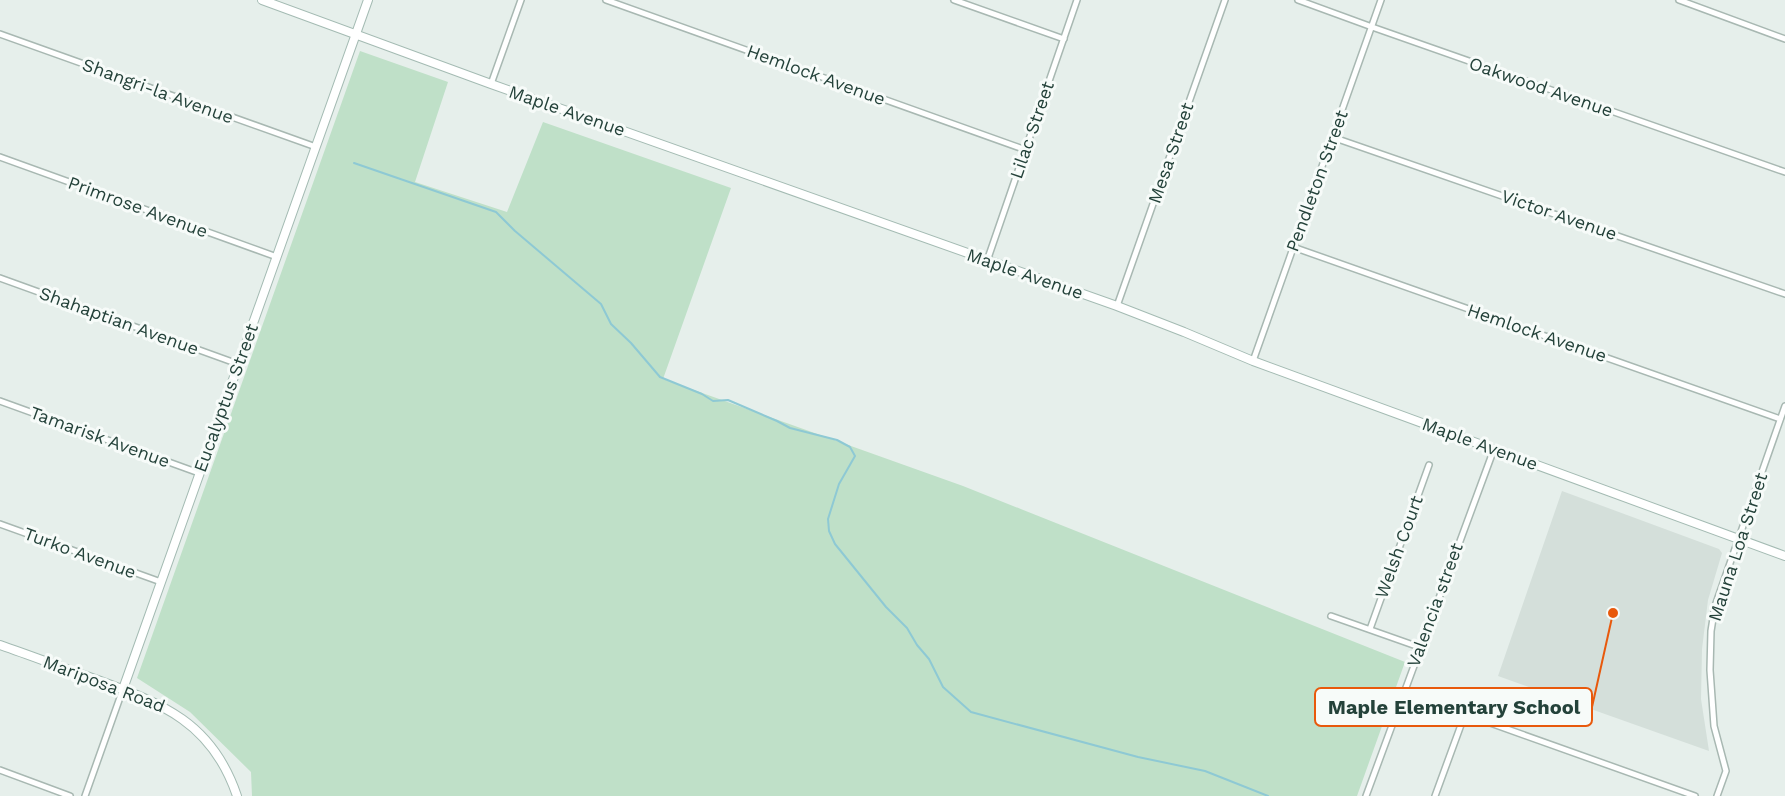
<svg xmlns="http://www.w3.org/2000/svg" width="1785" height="796" font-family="'Work Sans',sans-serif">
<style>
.built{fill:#d4dfda}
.grass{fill:#bfe0c8}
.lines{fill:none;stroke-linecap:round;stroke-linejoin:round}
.stream{stroke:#8ec9d4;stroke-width:2}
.street-casing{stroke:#a8b8b2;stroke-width:8}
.secondary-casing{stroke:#a4bbb3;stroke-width:10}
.street{stroke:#fff;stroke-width:5}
.secondary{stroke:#fff;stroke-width:8}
.labels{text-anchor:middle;stroke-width:6;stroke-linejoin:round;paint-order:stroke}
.street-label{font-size:18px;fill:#24423a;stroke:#f7fbf9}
.leader{fill:none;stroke:#e8590c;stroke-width:2}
.callout-dot{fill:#e8590c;stroke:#f7fbf9;stroke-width:2}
.callout{fill:#f7fbf9;stroke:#e8590c;stroke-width:2}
.callout-label{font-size:20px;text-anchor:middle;font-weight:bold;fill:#24423a}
</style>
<rect width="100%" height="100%" fill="#e6efeb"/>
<polygon class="built" points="1562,491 1719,549 1722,553 1708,600 1702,649 1701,699 1709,751 1498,676"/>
<polygon class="grass" points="360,51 448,82 415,182 507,212 543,122 731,188 663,379 963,486 1405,662 1357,796 252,796 251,772 190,712 137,678"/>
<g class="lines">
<polyline class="stream" points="354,163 496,212 515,231 601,304 611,324 631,343 660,377 702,394 713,401 728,400 777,421 790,428 837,440 850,447 855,456 839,484 828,519 829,531 835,544 886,607 907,628 917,645 929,659 943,687 971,712 1138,757 1205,771 1268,796"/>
<g class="street-casing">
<g id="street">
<polyline points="606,0 1026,150"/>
<polyline points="954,0 1064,39"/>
<polyline points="1298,0 1372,27 1785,172"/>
<polyline points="1679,0 1785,39"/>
<polyline points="0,34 316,147"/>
<polyline points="491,84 521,0"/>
<polyline points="1332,137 1785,294"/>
<polyline points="0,157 277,257"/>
<polyline points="1293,247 1780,419"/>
<polyline points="987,261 1077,0"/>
<polyline points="0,278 238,364"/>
<polyline points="1117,306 1225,0"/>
<polyline points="1253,361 1381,0"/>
<polyline points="0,401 199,473"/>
<polyline points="0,524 161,582"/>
<polyline points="1331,616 1419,647"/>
<polyline points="1370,629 1429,465"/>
<polyline points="0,770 70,796"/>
<polyline points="85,796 123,689"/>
<polyline points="1366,796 1494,449"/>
<polyline points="1435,796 1465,714 1695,796"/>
<polyline points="1717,796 1726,771 1714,726 1710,670 1711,631 1715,606 1785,406"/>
</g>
</g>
<g class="secondary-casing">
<g id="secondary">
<polyline points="262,0 491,84 1117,306 1184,332 1253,361 1785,556"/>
<path d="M0,645C32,656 63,668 95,679C163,704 212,722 237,796"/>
<polyline points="123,689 368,0"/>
</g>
</g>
<use href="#street" class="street"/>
<use href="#secondary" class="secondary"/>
</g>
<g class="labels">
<g class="street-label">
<text transform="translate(816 75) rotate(20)" y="6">Hemlock Avenue</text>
<text transform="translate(1541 87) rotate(19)" y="6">Oakwood Avenue</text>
<text transform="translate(158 91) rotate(20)" y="6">Shangri-la Avenue</text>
<text transform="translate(567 111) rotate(19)" y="6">Maple Avenue</text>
<text transform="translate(1032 130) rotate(-71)" y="6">Lilac Street</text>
<text transform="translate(1171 153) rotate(-71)" y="6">Mesa Street</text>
<text transform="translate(1317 181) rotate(-70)" y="6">Pendleton Street</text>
<text transform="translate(138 207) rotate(20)" y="6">Primrose Avenue</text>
<text transform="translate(1559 215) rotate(19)" y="6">Victor Avenue</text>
<text transform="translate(1025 274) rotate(19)" y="6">Maple Avenue</text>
<text transform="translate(119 321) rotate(20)" y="6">Shahaptian Avenue</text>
<text transform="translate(1537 333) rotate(19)" y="6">Hemlock Avenue</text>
<text transform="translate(226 398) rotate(-70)" y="6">Eucalyptus Street</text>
<text transform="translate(100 437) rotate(20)" y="6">Tamarisk Avenue</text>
<text transform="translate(1480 444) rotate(20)" y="6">Maple Avenue</text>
<text transform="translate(1399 547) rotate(-70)" y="6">Welsh Court</text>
<text transform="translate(1738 547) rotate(-72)" y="6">Mauna Loa Street</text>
<text transform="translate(80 553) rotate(20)" y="6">Turko Avenue</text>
<text transform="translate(1435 605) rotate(-70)" y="6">Valencia street</text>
<text transform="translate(104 684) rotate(21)" y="6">Mariposa Road</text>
</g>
</g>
<path class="leader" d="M1613 613L1592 707"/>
<circle class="callout-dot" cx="1613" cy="613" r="6"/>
<rect class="callout" x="1315" y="688" width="277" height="38" rx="6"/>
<g class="callout-label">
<text x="1454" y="714">Maple Elementary School</text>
</g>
</svg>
